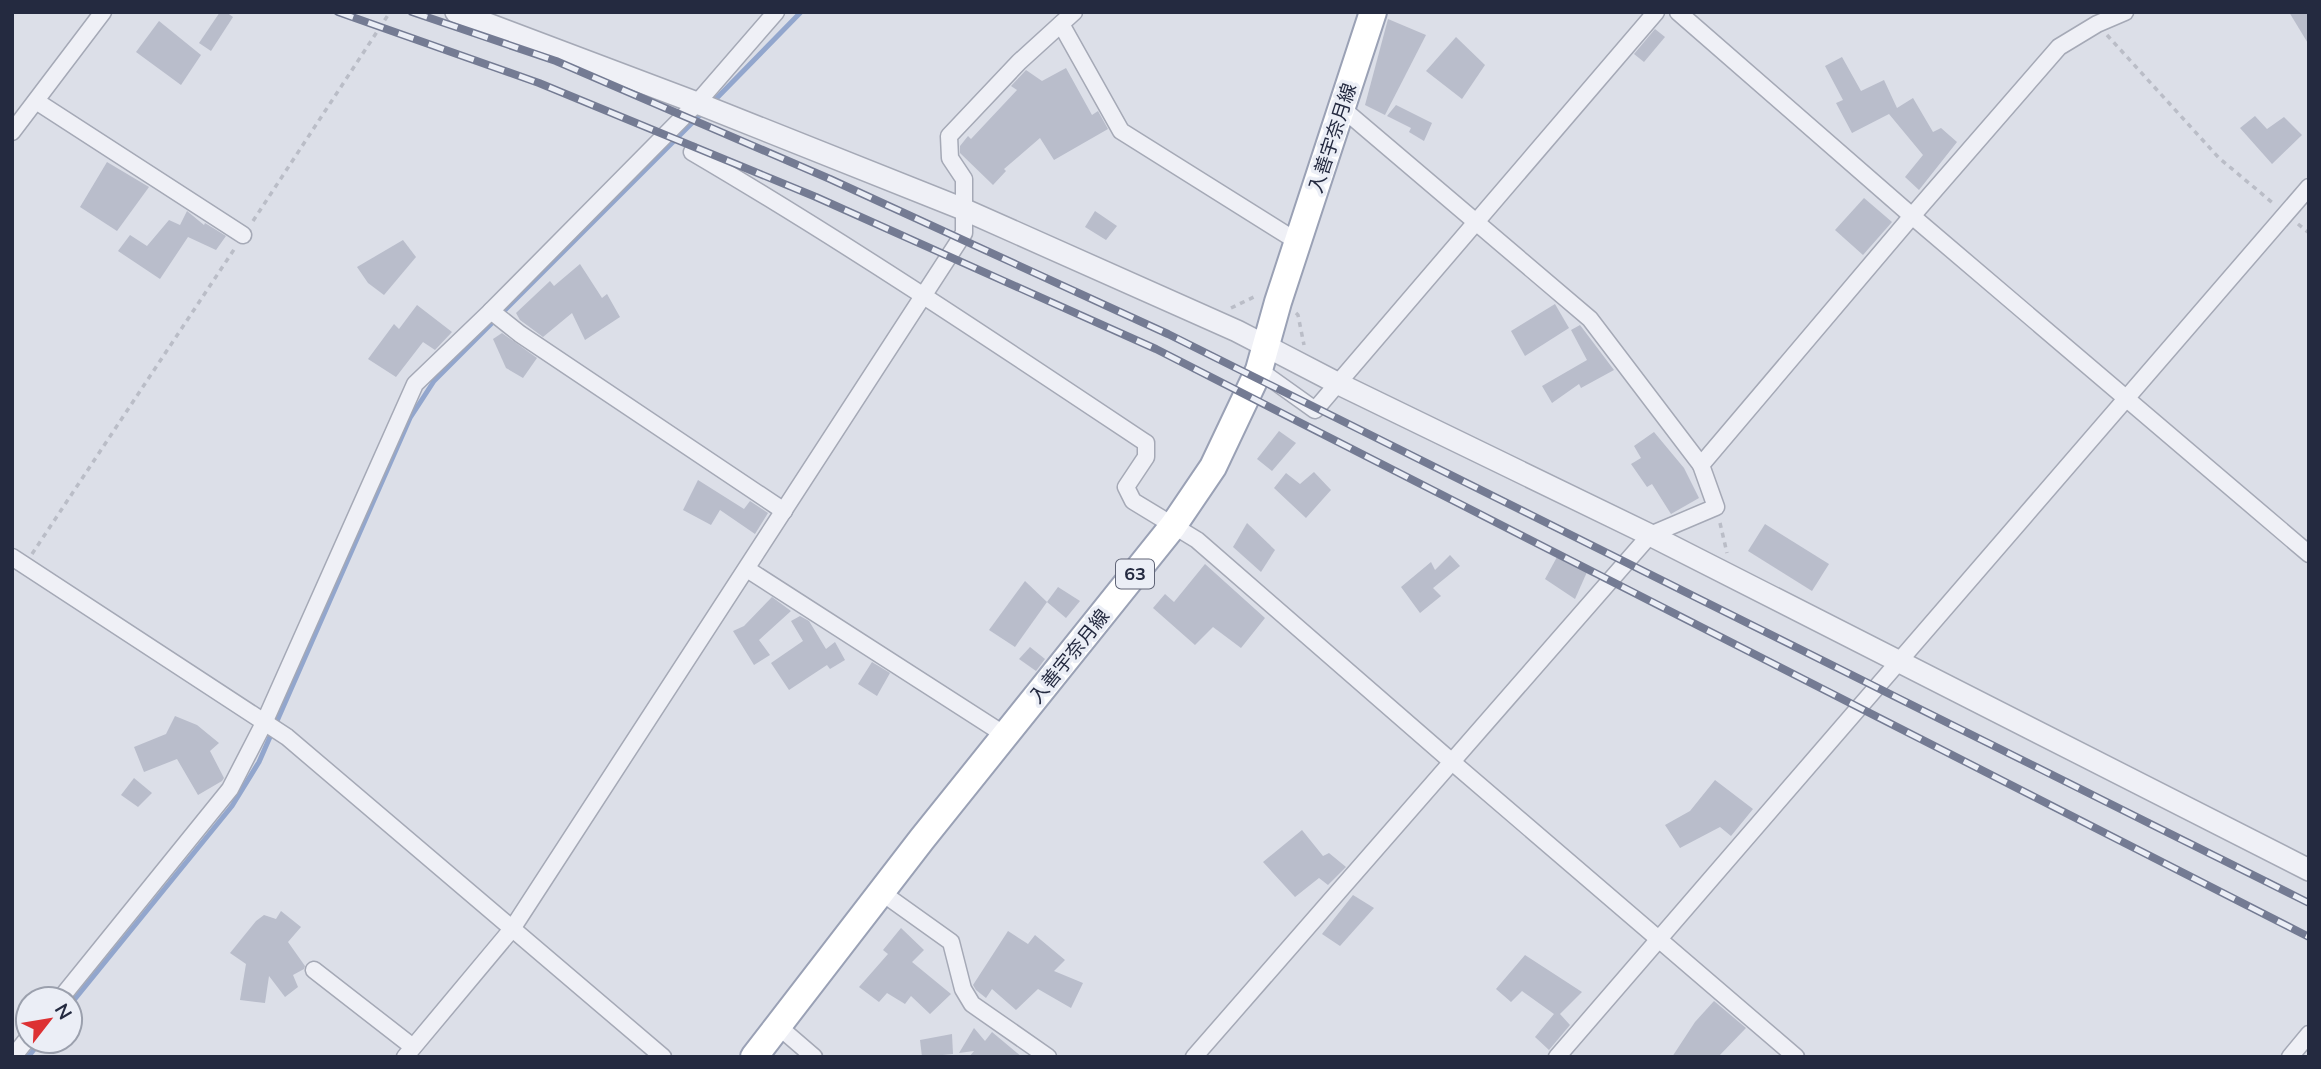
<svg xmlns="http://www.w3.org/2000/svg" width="2321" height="1069" font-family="Mulish,'Noto Sans JP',sans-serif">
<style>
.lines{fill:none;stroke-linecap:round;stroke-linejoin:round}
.stream{stroke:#92a6cd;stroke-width:5}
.building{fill:#b9bdcb}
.minor-casing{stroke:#a5a9b6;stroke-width:19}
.tertiary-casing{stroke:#a5a9b6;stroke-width:24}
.primary-casing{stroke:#9aa1b5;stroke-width:30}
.path{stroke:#babdc7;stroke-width:3.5;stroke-dasharray:5 5;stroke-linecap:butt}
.minor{stroke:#eff0f6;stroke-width:16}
.tertiary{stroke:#eff0f6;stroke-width:21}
.primary{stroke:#fff;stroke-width:26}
.rail-casing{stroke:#747b93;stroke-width:8}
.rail{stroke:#ebeef6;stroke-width:5;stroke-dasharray:16;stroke-linecap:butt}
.labels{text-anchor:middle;stroke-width:7;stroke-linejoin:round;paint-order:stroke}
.shield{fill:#ebeef6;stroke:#606577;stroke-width:2}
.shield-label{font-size:18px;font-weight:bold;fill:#242a40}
.street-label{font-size:19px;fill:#242a40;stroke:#ebeef6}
</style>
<rect width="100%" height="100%" fill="#dcdfe8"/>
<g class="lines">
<g class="stream">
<polyline points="711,104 801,12"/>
<polyline points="70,1005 232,806 259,762 410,418 434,381 704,111"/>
<polyline points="28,1057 41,1041"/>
</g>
</g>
<g class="building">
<polygon points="220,12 226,12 233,17 211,51 199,43"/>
<polygon points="2289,12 2306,12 2309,17 2309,45"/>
<polygon points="1388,19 1426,35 1385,115 1365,105"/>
<polygon points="159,21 201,55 181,85 136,52"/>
<polygon points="1655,29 1665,37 1644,62 1634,54"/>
<polygon points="1456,37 1485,65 1462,99 1426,71"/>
<polygon points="1842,57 1861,91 1884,80 1897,108 1913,98 1933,132 1941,128 1957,142 1919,190 1905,177 1923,155 1889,114 1852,133 1836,103 1843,100 1825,66"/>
<polygon points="1066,68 1092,115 1098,111 1108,129 1054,160 1040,138 1004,169 1006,171 993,185 960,153 960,146 968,136 971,139 1017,90 1011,86 1026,70 1042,81"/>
<polygon points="1396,105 1432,123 1424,141 1409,132 1411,128 1387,116"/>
<polygon points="2255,116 2267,129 2284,117 2302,135 2272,164 2240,128"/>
<polygon points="107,162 149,187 117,231 80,207"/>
<polygon points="1864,198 1892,222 1863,255 1835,230"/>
<polygon points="187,211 204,225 205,223 226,236 216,250 188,237 160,279 118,251 130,235 147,246 169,220 180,225"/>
<polygon points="1095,211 1117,226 1106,240 1085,227"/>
<polygon points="403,240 416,257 384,295 368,283 357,267"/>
<polygon points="580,264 602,298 607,294 620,317 585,340 572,313 543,337 520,320 516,313 550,281 554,286"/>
<polygon points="1555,304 1569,328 1525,356 1511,331"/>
<polygon points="417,305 452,332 435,350 423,342 396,377 368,359 394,324 399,329"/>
<polygon points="1580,325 1614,370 1581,388 1579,384 1552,403 1542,386 1587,360 1571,330"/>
<polygon points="502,333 537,358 523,378 506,368 493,339"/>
<polygon points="1279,431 1296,443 1272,471 1257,459"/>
<polygon points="1654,432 1684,468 1699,498 1671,514 1652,484 1647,487 1631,464 1641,458 1634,446"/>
<polygon points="1314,472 1331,490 1306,518 1274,488 1286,473 1300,484"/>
<polygon points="698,480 744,509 750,501 768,513 755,534 720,510 711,525 683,510"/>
<polygon points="1247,523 1275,550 1261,572 1233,547"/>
<polygon points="1765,524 1829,564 1812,591 1748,551"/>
<polygon points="1450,555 1460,566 1433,588 1441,596 1420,613 1401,587 1431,562 1435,570"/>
<polygon points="1557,557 1587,572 1575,599 1545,579"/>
<polygon points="1205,564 1265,618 1241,648 1213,627 1195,645 1153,608 1165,594 1174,602"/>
<polygon points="1025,581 1047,602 1015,647 989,630"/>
<polygon points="1058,587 1080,601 1066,618 1047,602"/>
<polygon points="772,597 791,611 759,640 770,655 754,665 733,631 744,626"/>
<polygon points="800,616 809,621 826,649 835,642 845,660 830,669 827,665 789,690 771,663 803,641 791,621"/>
<polygon points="1030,647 1045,659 1036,671 1019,659"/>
<polygon points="872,662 890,673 877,696 858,684"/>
<polygon points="175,716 197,725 219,743 210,751 224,778 222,781 198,795 177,759 144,772 134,747 166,734"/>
<polygon points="134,778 152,793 138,807 121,795"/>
<polygon points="1715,780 1753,809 1731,836 1720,827 1680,848 1665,825 1690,811"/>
<polygon points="1302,830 1323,856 1329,853 1346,867 1328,885 1319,878 1295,897 1263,862"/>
<polygon points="1353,895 1374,908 1340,946 1322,934"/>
<polygon points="281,911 301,927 288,942 305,966 304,969 293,975 298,987 285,997 269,976 265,1003 240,1000 246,964 230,953 256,921 264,915 276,919"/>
<polygon points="901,928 924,950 912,962 951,994 930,1014 911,996 905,1004 887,993 879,1002 859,987 888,954 883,950"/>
<polygon points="1008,931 1028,944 1035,935 1065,960 1054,971 1083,983 1071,1008 1038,989 1016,1010 992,989 986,998 976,990 973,985"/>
<polygon points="1525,955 1582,992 1560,1014 1570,1025 1549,1050 1535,1037 1554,1014 1522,991 1511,1002 1496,989"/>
<polygon points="1714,1001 1746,1028 1718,1057 1672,1057 1695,1022"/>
<polygon points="974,1028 985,1041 992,1032 1022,1057 969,1057 974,1051 959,1053"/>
<polygon points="952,1034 953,1054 922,1057 920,1040"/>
</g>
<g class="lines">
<g class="minor-casing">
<g id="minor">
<polyline points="1678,12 1912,216 2309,554"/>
<polyline points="1061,24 1121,131 1298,242"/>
<polyline points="36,101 243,235"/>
<polyline points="1343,109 1590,319 1701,465"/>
<polyline points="12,132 103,12"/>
<path d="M692,152C847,243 996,343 1146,443V457L1126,487L1133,501L1197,540L1451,761L1796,1057"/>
<polyline points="491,311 520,334 784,511"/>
<polyline points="1259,370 1315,410 1656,12"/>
<polyline points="12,557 287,737 663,1057"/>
<polyline points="747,569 1005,735"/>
<polyline points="881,892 951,942 963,989 972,1004 1048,1057"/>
<polyline points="314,970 413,1047"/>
<polyline points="60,999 230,789 264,723 415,384 491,311 697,103 776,12"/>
<polyline points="778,1026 814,1057"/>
<polyline points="13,1057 28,1038"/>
<polyline points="405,1057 512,929 964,233 964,179 950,158 949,136 1019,62 1074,12"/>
<polyline points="1194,1057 1650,535 1716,507 1701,465 1912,216 2059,47 2097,24 2125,12"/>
<polyline points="1557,1057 2309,187"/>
<polyline points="2290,1057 2309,1034"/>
</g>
</g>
<g class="tertiary-casing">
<polyline id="tertiary" points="456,12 697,103 963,209 1237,331 1337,383 1650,535 2309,870"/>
</g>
<g class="primary-casing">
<polyline id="primary" points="754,1057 922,839 1173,526 1213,467 1259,370 1278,302 1373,12"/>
</g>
<g class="path">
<polyline points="2107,35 2219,158 2274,204"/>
<polyline points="253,221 390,12"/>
<polyline points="2298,224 2309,233"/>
<polyline points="1231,308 1258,295"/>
<polyline points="1296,313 1298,315 1304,345"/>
<polyline points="1720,523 1727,553"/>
<polyline points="32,554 235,248"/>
</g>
<use href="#minor" class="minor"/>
<use href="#tertiary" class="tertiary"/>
<use href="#primary" class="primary"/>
<g class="rail-casing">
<g id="rail">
<polyline points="338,12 539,83 816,197 1156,349 2309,937"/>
<polyline points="412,12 556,61 830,179 1168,334 2309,903"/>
</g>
</g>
<use href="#rail" class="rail"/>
</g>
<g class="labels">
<rect class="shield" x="1116" y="559.5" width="38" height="29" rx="5"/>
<g class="shield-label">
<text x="1135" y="580">63</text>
</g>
<g class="street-label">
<text transform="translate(1332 138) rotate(-72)" y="7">入善宇奈月線</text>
<text transform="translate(1069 656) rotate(-51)" y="7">入善宇奈月線</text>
</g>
</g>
<rect width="2321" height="1069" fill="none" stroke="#242a40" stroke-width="28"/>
<g transform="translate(49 1020) rotate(59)"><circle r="33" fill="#ebeef6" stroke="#9ba0ad" stroke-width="2"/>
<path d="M0-5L12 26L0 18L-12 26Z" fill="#dd3133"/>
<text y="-10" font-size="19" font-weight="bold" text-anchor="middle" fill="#242a40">N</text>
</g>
</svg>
